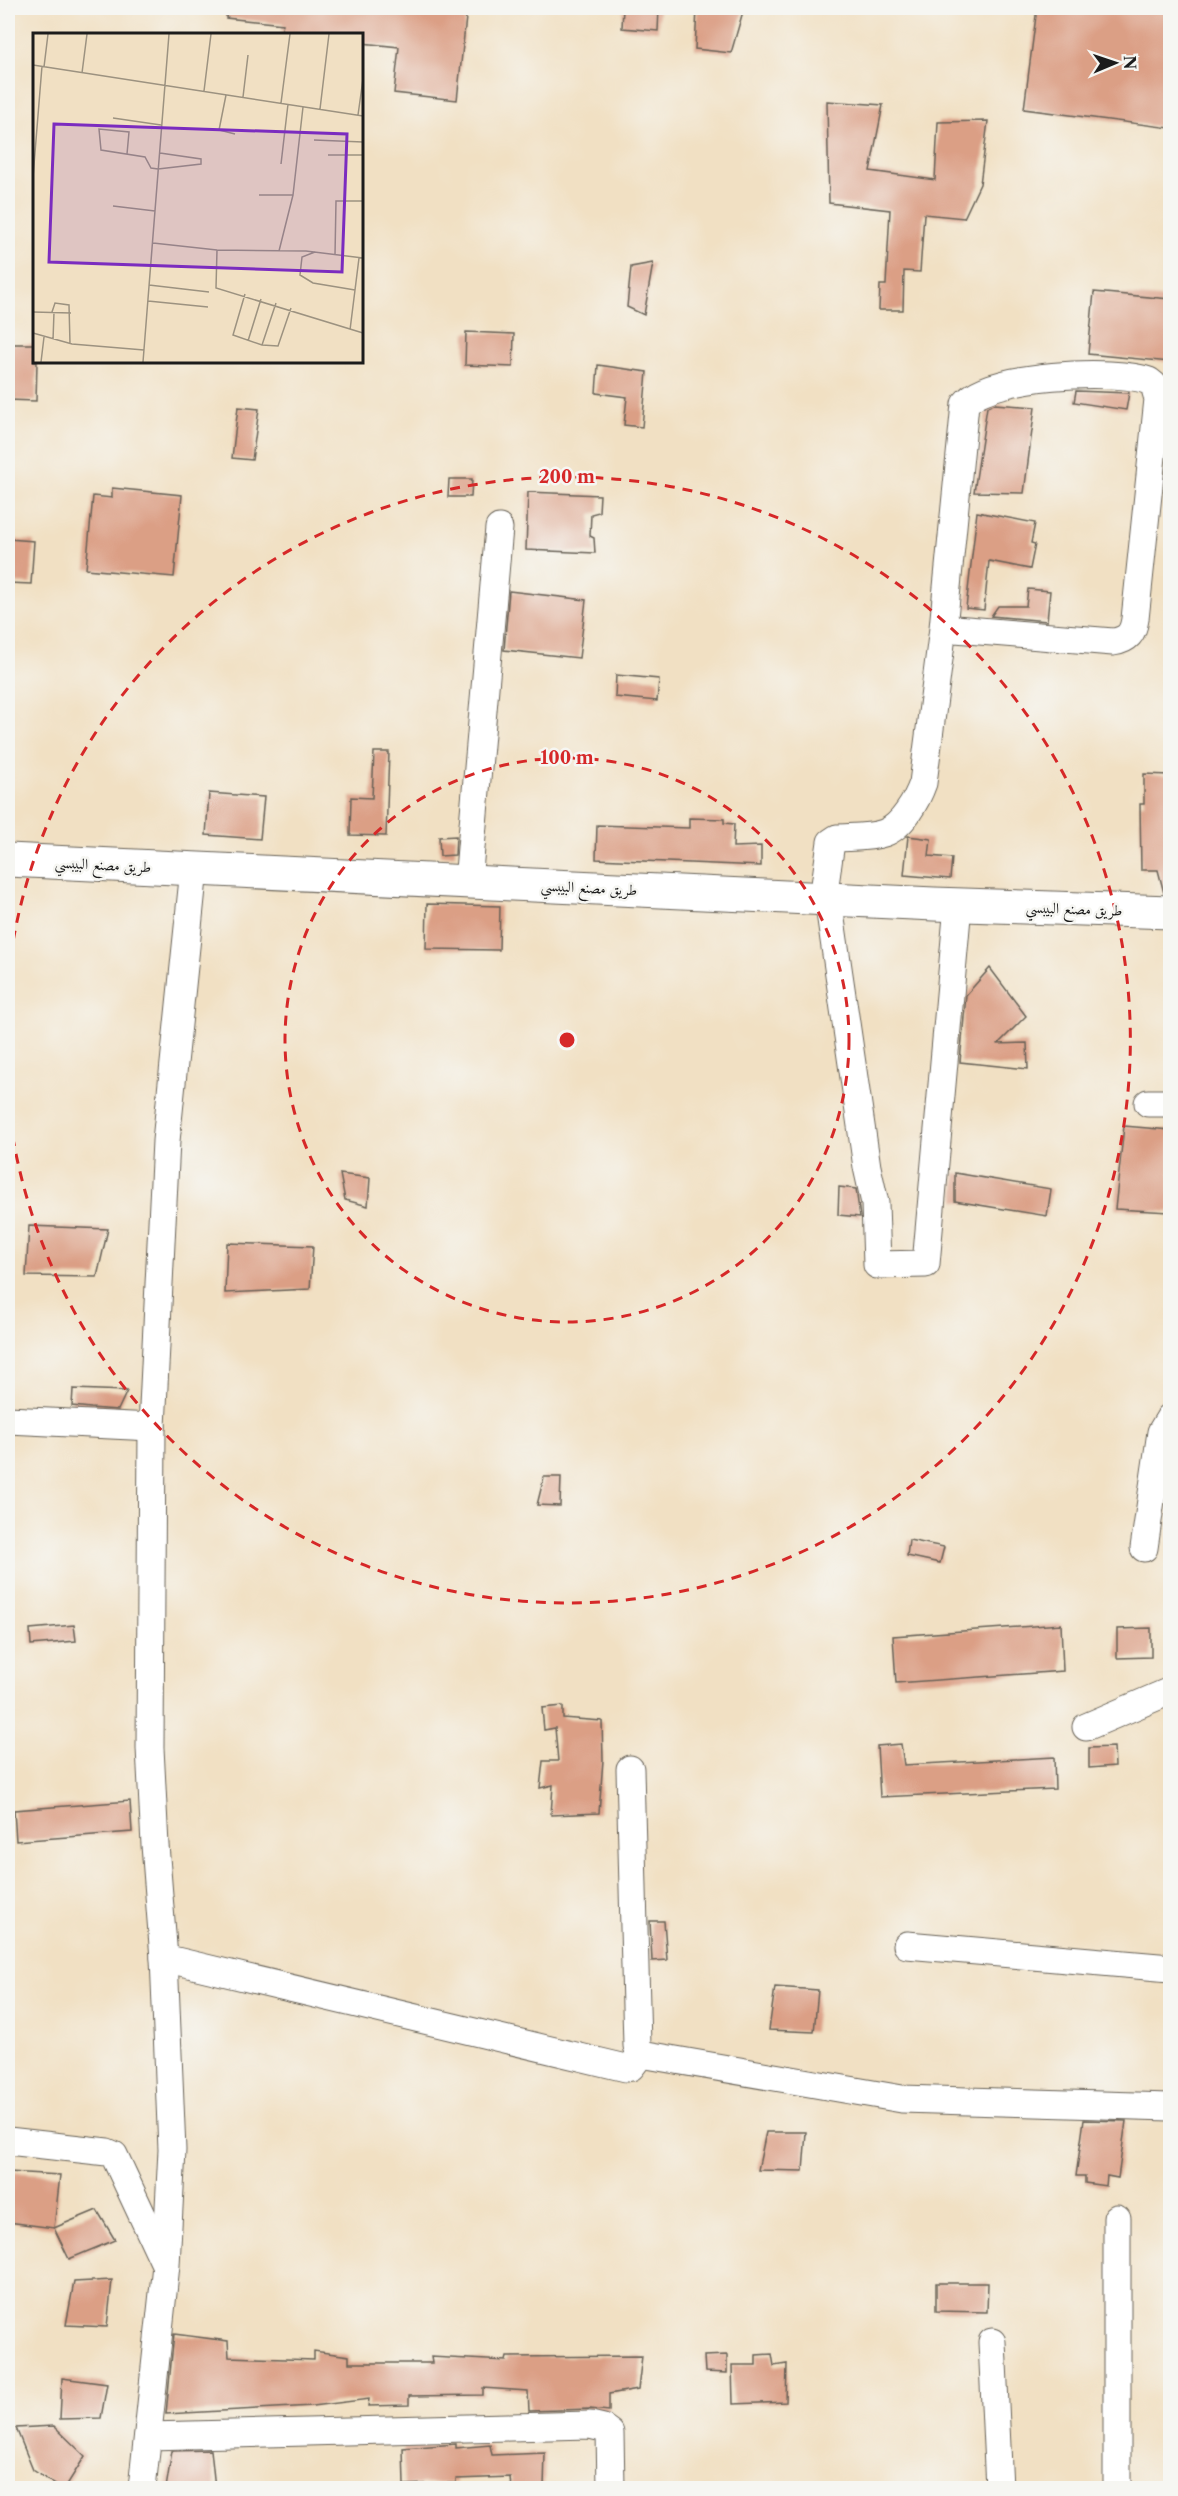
<svg xmlns="http://www.w3.org/2000/svg" width="1178" height="2496" font-family="'Libre Caslon Text',Amiri,serif">
<style>
.building{fill:#db9f85}
.lines{fill:none;stroke-linecap:round;stroke-linejoin:round}
.minor-casing{stroke:#676156;stroke-width:29}
.major-casing{stroke:#676156;stroke-width:35}
.minor{stroke:#fff;stroke-width:27}
.major{stroke:#fff;stroke-width:33}
.ring{fill:none;stroke:#d62828;stroke-width:3;stroke-dasharray:10 8}
.labels{text-anchor:middle;stroke-width:5;stroke-linejoin:round;paint-order:stroke}
.street-label{font-size:15px;fill:#1c1c1c;stroke:#f6f6f2}
.inset-road{fill:none;stroke:#9c9280;stroke-width:1.5}
.view{fill:#7b2cbf;fill-opacity:0.15;stroke:#7b2cbf;stroke-width:3}
.inset-edge{fill:none;stroke:#1c1c1c;stroke-width:3}
.centre{fill:#d62828;stroke:#f6f6f2;stroke-width:3}
.ring-label{font-size:18px;text-anchor:middle;font-weight:bold;fill:#d62828;stroke:#f6f6f2;stroke-width:5;stroke-linejoin:round;paint-order:stroke}
</style>
<rect width="100%" height="100%" fill="#f6f6f2"/>
<filter id="ink" filterUnits="userSpaceOnUse"><feTurbulence type="fractalNoise" baseFrequency=".0167" numOctaves="2"/><feDisplacementMap in="SourceGraphic" scale="12" xChannelSelector="R" yChannelSelector="G"/><feConvolveMatrix kernelMatrix="1 2 1 2 8 2 1 2 1" color-interpolation-filters="sRGB"/></filter>
<filter id="wash" filterUnits="userSpaceOnUse"><feTurbulence type="fractalNoise" baseFrequency=".008" numOctaves="4" result="noise"/><feDisplacementMap in="SourceGraphic" scale="24" xChannelSelector="R" yChannelSelector="G"/><feGaussianBlur stdDeviation="1.35" result="paint"/><feColorMatrix in="noise" values="0 0 0 0 0 0 0 0 0 0 0 0 0 0 0 0 0 1.4 0 .05"/><feComposite in="paint" operator="in"/></filter>
<g filter="url(#wash)">
<rect width="100%" height="100%" fill="#f1e0c3"/>
<g id="blocks">
<g class="building">
<polygon points="227,8 467,8 457,100 394,93 399,47 362,43 362,34 281,34 283,24 226,18"/>
<polygon points="623,8 659,8 658,31 622,28"/>
<polygon points="697,8 744,8 731,53 695,49"/>
<polygon points="1037,8 1170,8 1170,128 1024,109"/>
<polygon points="827,101 883,105 870,171 935,180 938,122 988,121 980,184 964,218 924,214 920,272 904,271 903,310 879,310 880,285 886,285 890,210 829,203"/>
<polygon points="653,263 644,315 627,307 631,267"/>
<polygon points="1094,292 1170,299 1170,362 1088,354"/>
<polygon points="466,332 514,334 513,367 465,365"/>
<polygon points="8,344 34,344 34,362 37,362 36,401 8,400"/>
<polygon points="598,365 647,372 642,427 624,425 627,397 596,393"/>
<polygon points="1076,391 1129,393 1126,410 1074,402"/>
<polygon points="994,404 1035,407 1024,493 974,492 987,407"/>
<polygon points="238,407 259,409 252,460 232,458"/>
<polygon points="449,479 472,479 471,497 448,497"/>
<polygon points="112,488 182,495 174,577 86,569 93,496 112,498"/>
<polygon points="528,492 600,495 599,512 591,514 590,536 594,538 595,553 526,550"/>
<polygon points="977,512 1035,523 1031,543 1035,544 1030,569 989,561 984,610 966,608"/>
<polygon points="8,539 34,541 31,584 8,583"/>
<polygon points="1028,589 1050,591 1047,621 991,616 998,606 1026,606"/>
<polygon points="509,591 586,600 579,658 504,650"/>
<polygon points="616,675 659,679 657,701 615,697"/>
<polygon points="374,752 389,752 386,836 350,835 351,797 372,798"/>
<polygon points="1144,774 1170,775 1170,893 1164,893 1158,870 1141,870 1140,804 1144,804"/>
<polygon points="209,793 264,797 260,839 206,835"/>
<polygon points="689,818 724,819 724,823 734,824 733,847 761,846 761,866 596,859 597,825 689,828"/>
<polygon points="456,836 455,855 440,856 439,837"/>
<polygon points="908,836 931,839 929,856 952,858 950,879 904,875"/>
<polygon points="427,904 500,906 499,950 426,949"/>
<polygon points="990,968 1026,1016 998,1044 1027,1043 1028,1069 960,1062 966,995"/>
<polygon points="1124,1126 1170,1130 1170,1212 1115,1209"/>
<polygon points="955,1173 1051,1189 1047,1216 955,1201"/>
<polygon points="340,1174 370,1178 368,1206 345,1200"/>
<polygon points="839,1187 856,1189 860,1217 838,1215"/>
<polygon points="29,1226 108,1229 97,1277 26,1276"/>
<polygon points="227,1243 313,1246 310,1289 225,1293"/>
<polygon points="73,1389 127,1391 118,1410 91,1408 72,1406"/>
<polygon points="544,1477 561,1477 560,1506 537,1505"/>
<polygon points="909,1540 944,1547 940,1563 907,1556"/>
<polygon points="1061,1624 1063,1671 896,1683 893,1636"/>
<polygon points="74,1625 76,1641 31,1645 30,1629"/>
<polygon points="1151,1628 1151,1657 1117,1658 1117,1629"/>
<polygon points="563,1706 563,1718 602,1721 603,1760 599,1813 551,1815 553,1785 540,1788 543,1761 558,1761 555,1728 544,1730 542,1708"/>
<polygon points="901,1744 904,1765 1054,1757 1055,1789 880,1797 877,1746"/>
<polygon points="1114,1747 1115,1766 1089,1768 1089,1748"/>
<polygon points="130,1801 132,1832 16,1841 14,1810"/>
<polygon points="650,1921 664,1921 667,1960 652,1961"/>
<polygon points="775,1987 818,1990 814,2032 769,2030"/>
<polygon points="1084,2120 1126,2121 1118,2178 1107,2176 1106,2186 1085,2183 1085,2176 1076,2176"/>
<polygon points="766,2132 806,2132 803,2171 758,2170"/>
<polygon points="8,2172 60,2175 54,2228 8,2222"/>
<polygon points="97,2210 115,2240 69,2259 54,2228"/>
<polygon points="112,2280 107,2327 66,2325 74,2282"/>
<polygon points="936,2283 988,2283 987,2312 936,2311"/>
<polygon points="174,2334 228,2341 229,2357 314,2360 314,2351 349,2356 349,2363 432,2363 431,2357 506,2361 507,2357 642,2356 638,2389 609,2394 609,2411 590,2409 529,2411 528,2391 483,2388 483,2395 409,2396 409,2405 368,2406 369,2399 313,2406 166,2414"/>
<polygon points="772,2354 774,2366 787,2364 786,2402 733,2404 732,2365 756,2365 756,2355"/>
<polygon points="727,2355 727,2373 705,2372 704,2356"/>
<polygon points="62,2378 107,2384 101,2418 60,2419"/>
<polygon points="54,2426 85,2456 65,2488 60,2488 33,2470 16,2428"/>
<polygon points="456,2444 456,2448 490,2445 492,2455 545,2453 544,2487 511,2488 510,2477 456,2479 456,2483 404,2485 403,2448"/>
<polygon points="211,2450 215,2488 166,2488 172,2451"/>
</g>
</g>
</g>
<g filter="url(#ink)">
<use href="#blocks" fill-opacity="0" stroke="#676156" stroke-width="1.5"/>
<g class="lines">
<g class="minor-casing">
<g id="minor">
<polyline points="468,882 499,528"/>
<path d="M823,899L831,842L837,838C852,837 869,838 884,833C902,827 917,800 923,783L943,628L965,404C987,374 1116,368 1149,381L1154,385L1158,399L1135,619C1133,633 1128,640 1113,642L943,628"/>
<polyline points="828,899 867,1167 875,1203 877,1265 926,1264 958,905"/>
<polyline points="1148,1103 1170,1103"/>
<polyline points="8,1420 152,1427"/>
<polyline points="1144,1548 1161,1432 1170,1417"/>
<polyline points="1086,1727 1170,1691"/>
<polyline points="630,1769 637,2046 641,2054 902,2099 1170,2107"/>
<polyline points="907,1945 1170,1968"/>
<polyline points="164,1958 626,2068 631,2067 641,2054"/>
<polyline points="8,2141 107,2152 114,2155 165,2264"/>
<polyline points="992,2342 999,2488"/>
<polyline points="148,2436 590,2425 603,2428 610,2433 611,2488"/>
<polyline points="142,2488 166,2265 172,2150 164,1958 155,1845 150,1748 152,1427 166,1141 194,869"/>
<polyline points="1117,2488 1117,2218"/>
</g>
</g>
<g class="major-casing">
<polyline id="major" points="8,860 934,904 1170,912"/>
</g>
<use href="#minor" class="minor"/>
<use href="#major" class="major"/>
</g>
</g>
<g class="ring">
<circle cx="567" cy="1040" r="282"/>
<path d="M8 976A563 563 0 1 1 8 1104"/>
</g>
<g class="labels">
<g class="street-label">
<text transform="translate(103 865) rotate(3)" y="5">طريق مصنع البيبسي</text>
<text transform="translate(589 888) rotate(3)" y="5">طريق مصنع البيبسي</text>
<text transform="translate(1074 909) rotate(2)" y="5">طريق مصنع البيبسي</text>
</g>
</g>
<g transform="translate(33 33)">
<rect width="330" height="330" fill="#f1e0c3"/>
<path class="inset-road" d="M0,32L330,83M11,34L15,1M49,40L54,1M171,58L178,1M193,62L186,97L202,101M210,64L215,22M248,70L257,1M287,76L296,1M325,82L330,46M80,85L128,92M281,107L330,109M94,121L96,99L66,96L68,117L112,124L118,135L125,136M295,122H330M248,131L255,71M125,136L168,131V126L127,120M0,144L9,33M226,162H260L270,74M80,173L122,178M120,210L184,217L273,218L330,225M184,217L183,255L330,300M246,218L260,162M282,219L269,224L267,242L280,250L322,257M302,222L303,168H330M116,252L176,259M212,261L200,302L229,312L245,313L258,275M115,268L175,274M0,279L38,280M19,279L22,270L36,272L37,311M317,297L326,225M0,300L39,311L111,317M20,307L21,279M215,308L228,266M229,312L243,270M8,329L11,304M110,329L136,1"/>
<path class="view" d="M21,91L314,101L309,239L16,229Z"/>
<rect width="330" height="330" class="inset-edge"/>
</g>
<circle cx="567" cy="1040" r="9" class="centre"/>
<g class="ring-label">
<text x="567" y="483">200 m</text>
<text x="567" y="764">100 m</text>
</g>
<rect width="1178" height="2496" fill="none" stroke="#f6f6f2" stroke-width="30"/>
<g transform="translate(1115 63) rotate(88)" stroke="#f6f6f2" stroke-width="4.5" paint-order="stroke">
<path d="M0-4.5L10 22L0 15L-10 22Z" fill="#1c1c1c"/>
<text y="-9" font-size="16" font-weight="bold" text-anchor="middle" fill="#1c1c1c">N</text>
</g>
</svg>
